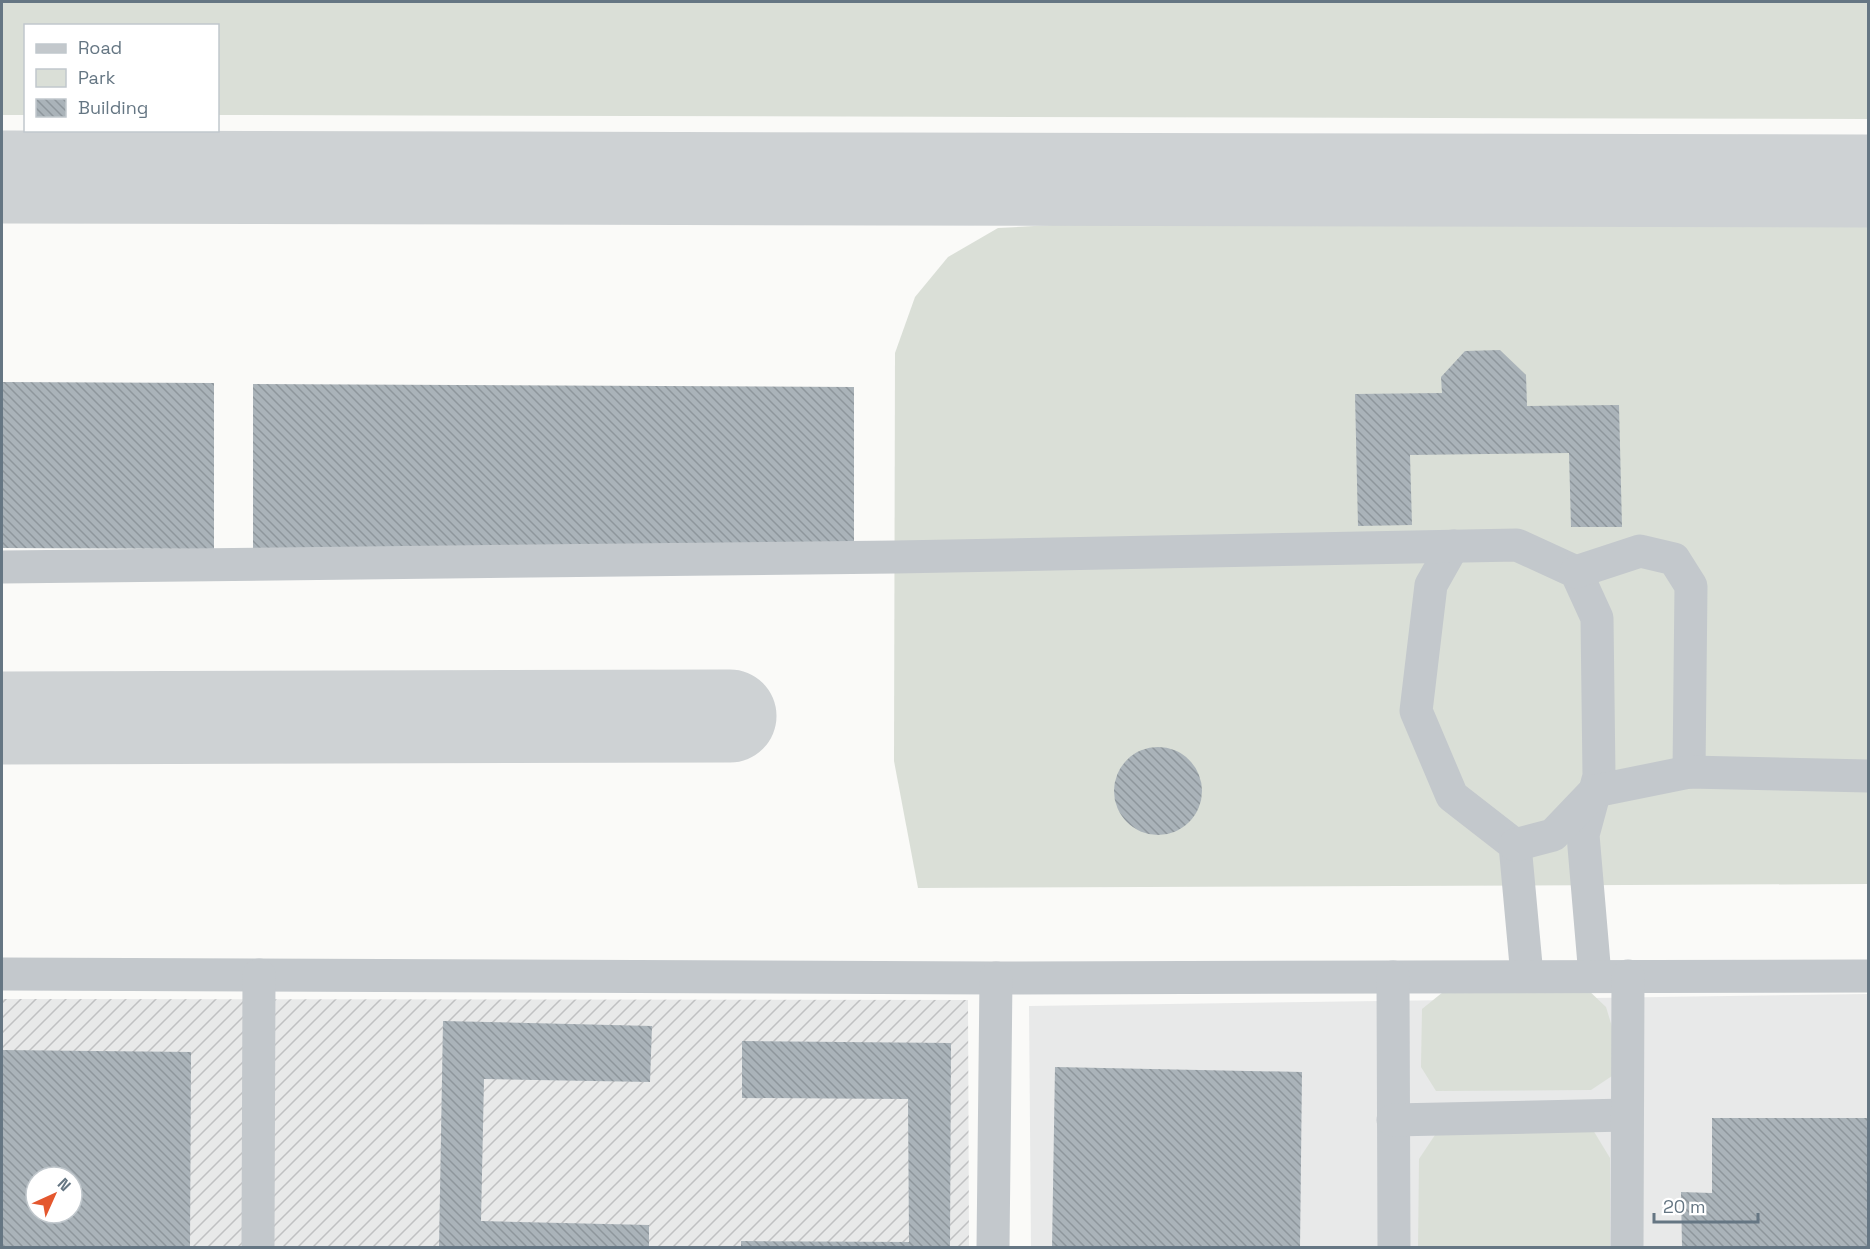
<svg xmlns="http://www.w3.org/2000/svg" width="1870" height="1249" font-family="'Space Grotesk',sans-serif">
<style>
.built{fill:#e8e9e9}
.industrial{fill:url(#industrial-furrows);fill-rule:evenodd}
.green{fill:#dadfd7}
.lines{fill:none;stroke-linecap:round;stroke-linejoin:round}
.taxiway{stroke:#ced2d4;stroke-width:93}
.building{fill:url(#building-back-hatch);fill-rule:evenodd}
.minor{stroke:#c3c8cc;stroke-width:33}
</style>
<defs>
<pattern id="industrial-furrows" width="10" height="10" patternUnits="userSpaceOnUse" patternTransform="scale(1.5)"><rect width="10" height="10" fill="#e8e9e9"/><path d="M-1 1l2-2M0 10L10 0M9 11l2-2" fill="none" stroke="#c0c1c2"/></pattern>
<pattern id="building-back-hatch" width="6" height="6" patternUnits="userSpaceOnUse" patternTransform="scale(1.5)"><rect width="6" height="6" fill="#aab3b9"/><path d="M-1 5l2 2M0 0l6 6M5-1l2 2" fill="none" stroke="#8e969c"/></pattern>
</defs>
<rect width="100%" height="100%" fill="#fafaf8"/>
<polygon class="built" points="1868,994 1868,1247 1031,1247 1029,1006"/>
<path class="industrial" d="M2,999L968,1000L969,1247L2,1248ZM36,1177H72V1213H36Z"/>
<g class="green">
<polygon points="2,2 1868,2 1868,119 218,115 218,26 26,26 25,115 2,115"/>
<polygon points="1052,225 1868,225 1868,884 918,888 894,761 895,353 915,297 948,257 998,228"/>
<polygon points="1585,987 1606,1007 1617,1043 1612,1076 1591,1090 1436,1091 1421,1067 1422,1009 1443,992"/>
<polygon points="1593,1130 1610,1158 1610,1247 1418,1248 1419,1159 1435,1135"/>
</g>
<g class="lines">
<g class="taxiway">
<polyline points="2,177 1868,181"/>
<polyline points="2,718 730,716"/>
</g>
</g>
<g class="building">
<polygon points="1500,350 1526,375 1527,406 1619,405 1622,527 1571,527 1569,453 1410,455 1412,525 1358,526 1355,394 1442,393 1441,377 1465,351"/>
<polygon points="2,382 214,383 214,549 2,548"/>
<polygon points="253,384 854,387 854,554 253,550"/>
<circle cx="1158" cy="791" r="44"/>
<polygon points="443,1021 652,1026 650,1082 484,1079 481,1221 649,1225 649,1248 439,1248"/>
<polygon points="742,1041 951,1043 950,1248 741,1248 741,1241 909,1242 908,1099 742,1098"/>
<path d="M2,1050L191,1052L190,1248H2ZM36,1177H72V1213H36Z"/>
<polygon points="1055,1067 1302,1072 1300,1248 1052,1248"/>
<polygon points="1712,1118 1868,1118 1868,1248 1682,1248 1681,1192 1712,1193"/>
</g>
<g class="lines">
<g class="minor">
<polyline points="1453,546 1431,585 1416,711 1452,796 1515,845 1527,976"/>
<polyline points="2,567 896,557 1517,545 1576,572 1597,618 1599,776 1583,835 1595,976"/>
<polyline points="1576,572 1640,551 1674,559 1691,586 1689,772"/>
<polyline points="1515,845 1553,835 1595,791 1689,772 1868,776"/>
<polyline points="2,974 996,978 1868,976"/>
<polyline points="1393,977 1394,1248"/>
<polyline points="1393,1120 1627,1115"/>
<polyline points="258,1248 259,975"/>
<polyline points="993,1248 996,978"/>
<polyline points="1627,1248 1628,976"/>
</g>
</g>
<rect width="1870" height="1249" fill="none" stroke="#657683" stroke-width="6"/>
<rect x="24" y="24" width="195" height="108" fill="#ffffff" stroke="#c1c8cd" stroke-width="1.5"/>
<rect x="36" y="44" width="30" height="9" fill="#c3c8cc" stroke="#c1c8cd" stroke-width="1.5"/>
<text x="78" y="54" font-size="18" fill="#657683">Road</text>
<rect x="36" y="69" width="30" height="18" fill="#dadfd7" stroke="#c1c8cd" stroke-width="1.5"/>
<text x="78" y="84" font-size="18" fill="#657683">Park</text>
<rect x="36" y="99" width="30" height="18" fill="url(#building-back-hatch)" stroke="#c1c8cd" stroke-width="1.5"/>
<text x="78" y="114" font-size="18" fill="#657683">Building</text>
<g transform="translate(54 1195) rotate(45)"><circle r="28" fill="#ffffff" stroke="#c1c8cd" stroke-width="1.5"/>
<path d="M0-4.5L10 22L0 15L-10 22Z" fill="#e4572e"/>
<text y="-9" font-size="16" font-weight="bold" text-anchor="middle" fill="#657683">N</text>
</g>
<path d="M1654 1213v9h104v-9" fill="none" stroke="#657683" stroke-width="3"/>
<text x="1663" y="1213" font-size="18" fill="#657683" stroke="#ffffff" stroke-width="4.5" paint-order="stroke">20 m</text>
</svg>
